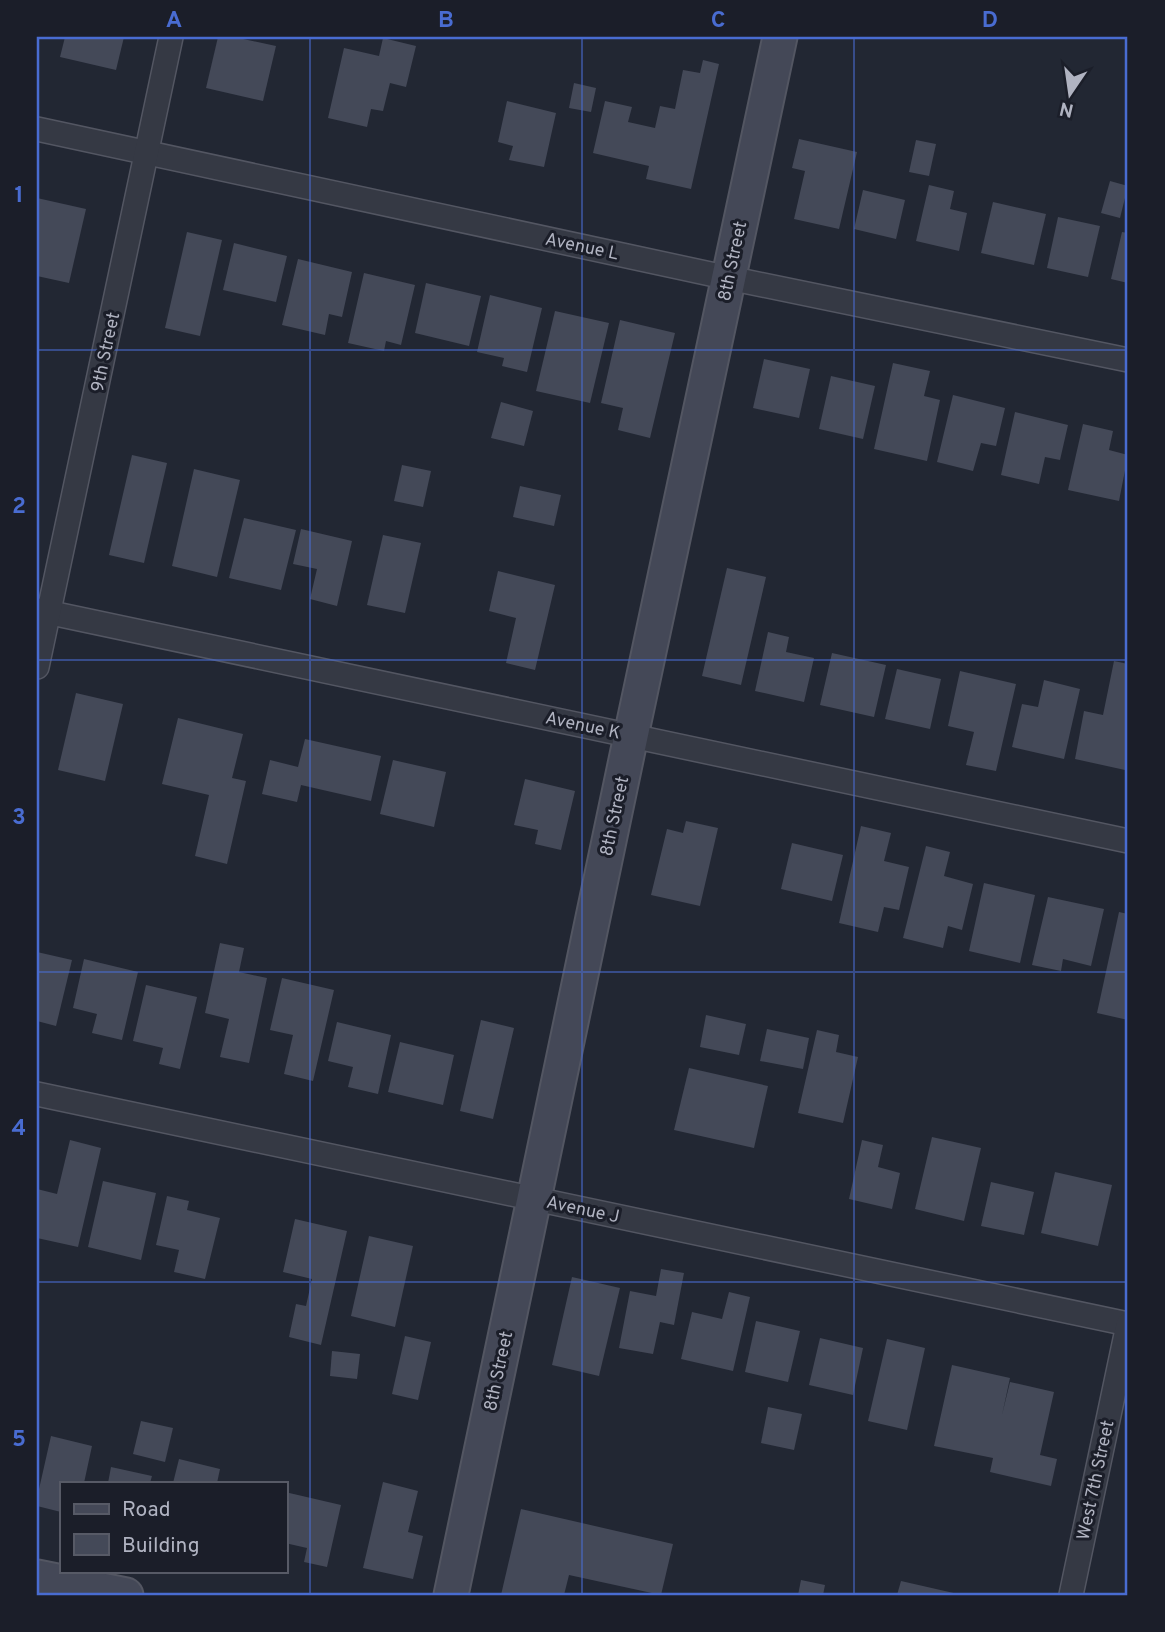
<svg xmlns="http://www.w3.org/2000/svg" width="1165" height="1632" font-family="Overpass,sans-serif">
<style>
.building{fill:#444958}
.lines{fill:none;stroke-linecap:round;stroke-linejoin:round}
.street-casing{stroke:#535662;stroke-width:26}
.secondary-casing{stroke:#535662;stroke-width:37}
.street{stroke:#353944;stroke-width:23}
.secondary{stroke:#444857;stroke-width:33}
.grid{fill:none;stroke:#496cd1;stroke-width:2;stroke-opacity:0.55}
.labels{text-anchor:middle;stroke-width:6;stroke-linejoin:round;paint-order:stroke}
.street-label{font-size:18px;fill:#b0b3c1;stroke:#1b1e29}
.neatline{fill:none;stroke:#496cd1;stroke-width:2.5}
.grid-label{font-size:23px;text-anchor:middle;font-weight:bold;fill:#496cd1}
</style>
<rect width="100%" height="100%" fill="#222733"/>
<g class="building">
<polygon points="65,37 124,37 116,70 60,57"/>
<polygon points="218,37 234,37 276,46 263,101 206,88"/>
<polygon points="383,38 416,46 406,87 390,83 383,111 371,109 367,127 328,118 344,48 379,56"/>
<polygon points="703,60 719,64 691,189 646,179 649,166 593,153 605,101 632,107 628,122 655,128 660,106 675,109 683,70 700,73"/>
<polygon points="574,83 596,88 591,112 569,108"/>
<polygon points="507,101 556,113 544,167 509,160 513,146 498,142"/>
<polygon points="799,139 857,152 839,229 794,219 805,171 792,168"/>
<polygon points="916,140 936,144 929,176 909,172"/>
<polygon points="1110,181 1128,186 1120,218 1101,213"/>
<polygon points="929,185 954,191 950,209 967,213 959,251 916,241"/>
<polygon points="863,190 905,200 896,239 854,229"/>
<polygon points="37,198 86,209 69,283 37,276"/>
<polygon points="993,202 1046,214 1034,265 981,253"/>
<polygon points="1058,217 1100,226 1088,277 1047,268"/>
<polygon points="187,232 222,240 200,336 165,328"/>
<polygon points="1122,232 1128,233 1128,283 1111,279"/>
<polygon points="234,243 287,256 276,302 223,290"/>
<polygon points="298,259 352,272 342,317 329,314 325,335 282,325"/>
<polygon points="364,273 415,285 401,345 386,341 384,351 348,343"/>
<polygon points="426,283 481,296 469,346 415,333"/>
<polygon points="490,295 542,308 527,372 502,366 504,358 477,352"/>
<polygon points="555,311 609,323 590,403 536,391"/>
<polygon points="620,320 675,333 650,438 618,430 623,408 601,403"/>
<polygon points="764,359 810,369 799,418 753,408"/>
<polygon points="893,363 930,371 924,396 940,400 927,461 874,449"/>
<polygon points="831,376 875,386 863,439 819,429"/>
<polygon points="953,395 1005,408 996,446 981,443 973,471 937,462"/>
<polygon points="501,402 533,411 524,446 491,438"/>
<polygon points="1015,412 1068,425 1060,460 1045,457 1039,484 1001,475"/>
<polygon points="1083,424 1113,431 1109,450 1128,455 1119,501 1068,490"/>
<polygon points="132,455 167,463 144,563 109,555"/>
<polygon points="402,465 431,471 423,507 394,501"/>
<polygon points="194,469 240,480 217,577 172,566"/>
<polygon points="520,486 561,495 554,526 513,517"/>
<polygon points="244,518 296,530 281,590 229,578"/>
<polygon points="301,529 352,541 337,606 310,599 317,569 293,564"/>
<polygon points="383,535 421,543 405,613 367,605"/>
<polygon points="727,568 766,577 741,685 702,676"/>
<polygon points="498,571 555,585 535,670 506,663 516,618 489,611"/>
<polygon points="768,632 789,637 786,652 814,658 804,702 755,691"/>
<polygon points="832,653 886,665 874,717 820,705"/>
<polygon points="1114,661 1128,664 1128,754 1125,770 1075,759 1084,711 1103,715"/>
<polygon points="897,669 941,679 930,729 885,719"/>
<polygon points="960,671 1016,684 996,771 966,765 974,732 948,726"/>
<polygon points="1044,680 1080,689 1064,759 1012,747 1022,704 1038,707"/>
<polygon points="76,693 123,704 105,781 58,770"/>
<polygon points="178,718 243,734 232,778 246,781 227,864 195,856 209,795 162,784"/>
<polygon points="305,739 381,756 371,801 301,785 297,802 262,794 270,760 298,767"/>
<polygon points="393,760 446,772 434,827 380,814"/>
<polygon points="525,779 575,791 561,850 535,844 538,830 514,825"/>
<polygon points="686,821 718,828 700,906 651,895 667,829 683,833"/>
<polygon points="861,826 891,833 884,861 909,867 899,910 884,907 878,932 839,923"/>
<polygon points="792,843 843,855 832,901 781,889"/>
<polygon points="926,846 950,852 944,876 973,884 962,930 948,926 943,948 903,938"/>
<polygon points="984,883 1035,895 1020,963 969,951"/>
<polygon points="1048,897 1104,909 1091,966 1063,959 1061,971 1032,965"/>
<polygon points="1119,912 1128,914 1128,1020 1097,1013"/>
<polygon points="220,943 244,948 239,972 267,978 249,1063 220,1057 229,1019 205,1013"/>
<polygon points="37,952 72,960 56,1026 37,1021"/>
<polygon points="84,959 138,972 122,1040 92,1033 97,1014 73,1008"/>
<polygon points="282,978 334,990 313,1081 284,1074 293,1035 270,1030"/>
<polygon points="146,985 197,997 180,1069 159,1064 163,1048 133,1041"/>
<polygon points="706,1015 746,1024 739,1055 700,1047"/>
<polygon points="481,1020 514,1028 493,1119 460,1111"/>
<polygon points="337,1022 391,1035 378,1094 348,1087 353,1067 328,1061"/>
<polygon points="767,1029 809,1038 803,1069 760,1061"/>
<polygon points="817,1030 839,1035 836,1052 858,1057 843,1123 798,1113"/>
<polygon points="400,1042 454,1055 443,1105 388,1092"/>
<polygon points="689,1068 768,1086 754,1148 674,1130"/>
<polygon points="932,1137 981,1148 964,1221 915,1209"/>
<polygon points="70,1140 101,1148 78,1247 37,1238 37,1189 57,1194"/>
<polygon points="862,1140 883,1145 878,1167 900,1173 892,1209 849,1199"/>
<polygon points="1055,1172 1112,1185 1098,1246 1041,1233"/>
<polygon points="103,1181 156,1193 141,1260 88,1247"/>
<polygon points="991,1182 1034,1192 1024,1235 981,1226"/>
<polygon points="167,1196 189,1201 187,1210 220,1218 205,1279 174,1272 179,1250 156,1245"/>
<polygon points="295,1219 347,1231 321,1345 289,1337 296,1304 306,1306 312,1279 283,1272"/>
<polygon points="369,1236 413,1246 395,1327 351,1316"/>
<polygon points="661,1269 684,1273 674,1325 660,1322 653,1354 619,1348 630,1291 656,1296"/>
<polygon points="572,1277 620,1288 599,1376 552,1365"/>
<polygon points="729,1292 750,1297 733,1371 681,1359 692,1312 722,1319"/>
<polygon points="756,1321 800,1331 788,1382 745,1372"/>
<polygon points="405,1336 431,1342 418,1400 392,1394"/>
<polygon points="820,1338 863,1348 853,1395 809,1385"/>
<polygon points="887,1339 925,1348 907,1430 868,1421"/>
<polygon points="332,1351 360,1354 357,1379 330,1376"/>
<polygon points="952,1365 1010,1378 1002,1415 1010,1382 1054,1392 1040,1455 1057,1459 1051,1486 990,1472 993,1458 934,1446"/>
<polygon points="768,1407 802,1414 794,1450 761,1443"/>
<polygon points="141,1421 173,1428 165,1462 133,1454"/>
<polygon points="51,1436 92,1446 84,1483 61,1483 61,1512 37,1506 37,1498"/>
<polygon points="179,1459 220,1469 217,1483 173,1483"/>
<polygon points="111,1467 152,1476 150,1483 108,1483"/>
<polygon points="383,1482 418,1491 408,1532 423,1536 413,1579 363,1568"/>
<polygon points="285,1492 341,1505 327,1567 304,1562 307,1548 285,1543"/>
<polygon points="521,1509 673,1544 661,1595 569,1575 564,1595 501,1595"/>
<polygon points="801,1580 825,1585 823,1595 798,1595"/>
<polygon points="901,1581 958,1594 958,1595 897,1595"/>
</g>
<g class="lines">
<g class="street-casing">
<g id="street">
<polyline points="37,129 729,278 1128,360"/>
<polyline points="37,610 1128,841"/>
<polyline points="37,667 171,37"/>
<polyline points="37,1094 1128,1324"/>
<polyline points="1071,1595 1128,1325"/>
</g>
</g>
<g class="secondary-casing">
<g id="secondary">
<polyline points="37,1577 126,1595"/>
<polyline points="451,1595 631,736 780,37"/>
</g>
</g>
<use href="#street" class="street"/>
<use href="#secondary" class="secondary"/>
</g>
<path class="grid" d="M310,37V1595M582,37V1595M854,37V1595M37,350H1128M37,660H1128M37,972H1128M37,1282H1128"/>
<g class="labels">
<g class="street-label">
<text transform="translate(582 246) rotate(12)" y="6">Avenue L</text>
<text transform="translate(732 261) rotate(-78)" y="6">8th Street</text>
<text transform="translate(105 352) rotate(-78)" y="6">9th Street</text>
<text transform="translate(583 725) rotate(12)" y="6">Avenue K</text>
<text transform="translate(614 816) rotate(-78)" y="6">8th Street</text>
<text transform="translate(583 1209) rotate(12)" y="6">Avenue J</text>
<text transform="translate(498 1371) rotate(-78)" y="6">8th Street</text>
<text transform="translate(1095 1480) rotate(-78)" y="6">West 7th Street</text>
</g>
</g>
<rect width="1165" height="1632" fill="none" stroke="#1b1e29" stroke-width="77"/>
<rect x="60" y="1482" width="228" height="91" fill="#1b1e29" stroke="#575a66" stroke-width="2"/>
<rect x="74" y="1504" width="35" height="10" fill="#444857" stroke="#575a66" stroke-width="2"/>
<text x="122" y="1516" font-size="21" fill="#b0b3c1">Road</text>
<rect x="74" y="1534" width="35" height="21" fill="#444958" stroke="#575a66" stroke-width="2"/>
<text x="122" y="1552" font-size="21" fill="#b0b3c1">Building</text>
<g transform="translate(1070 94) rotate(193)" stroke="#1b1e29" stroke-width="5" paint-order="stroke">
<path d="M0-5L12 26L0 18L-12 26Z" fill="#b0b3c1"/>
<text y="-10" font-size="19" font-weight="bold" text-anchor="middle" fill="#b0b3c1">N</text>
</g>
<rect x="38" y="38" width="1088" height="1556" class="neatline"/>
<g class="grid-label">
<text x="174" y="27">A</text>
<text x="446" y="27">B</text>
<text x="718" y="27">C</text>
<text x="990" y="27">D</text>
<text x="19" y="202">1</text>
<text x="19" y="513">2</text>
<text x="19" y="824">3</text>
<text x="19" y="1135">4</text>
<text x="19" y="1446">5</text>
</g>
</svg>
